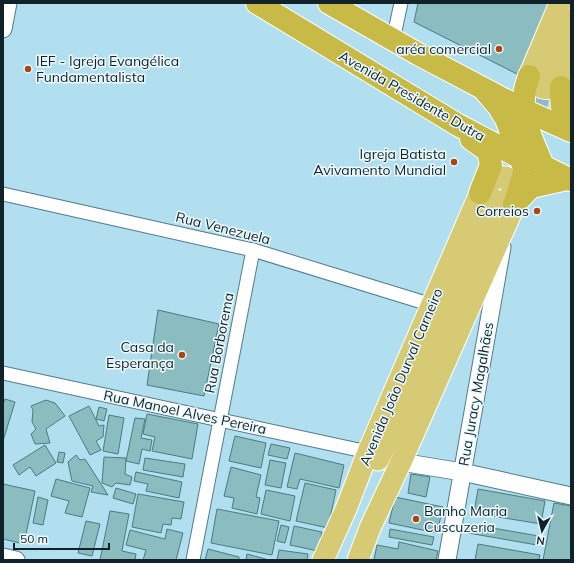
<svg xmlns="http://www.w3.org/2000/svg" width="574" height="563" font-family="Mulish,sans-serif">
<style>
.building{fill:#8abcc0;stroke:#4a7b7f}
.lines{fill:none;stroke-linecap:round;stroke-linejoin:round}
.primary-tunnel{stroke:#91b9c7;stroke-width:21;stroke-dasharray:21 10;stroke-linecap:butt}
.minor-casing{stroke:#517c8b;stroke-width:15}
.tertiary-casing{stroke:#517c8b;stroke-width:19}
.primary-casing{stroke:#fff;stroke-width:23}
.trunk-casing{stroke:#fff;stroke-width:24}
.minor{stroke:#fff;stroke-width:13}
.tertiary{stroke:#fff;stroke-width:17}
.primary{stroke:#d6cb74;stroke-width:21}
.trunk{stroke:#c8ba46;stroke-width:22}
.poi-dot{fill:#aa4616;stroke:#ecfaff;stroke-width:1.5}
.labels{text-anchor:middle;stroke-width:3;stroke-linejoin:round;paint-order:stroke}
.poi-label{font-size:14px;fill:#112329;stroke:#ecfaff;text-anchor:end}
.street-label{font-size:14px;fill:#112329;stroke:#ecfaff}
</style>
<rect width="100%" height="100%" fill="#b1dfef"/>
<g class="building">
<polygon points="418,3 555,3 519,75 414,22"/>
<polygon points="158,310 219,324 204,396 147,385"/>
<polygon points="5,399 15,402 3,441 3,404"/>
<polygon points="46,400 55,403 65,416 46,429 50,443 35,444 31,434 36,429 32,422 33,410 31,406"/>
<polygon points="89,406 99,426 104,425 103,437 96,441 101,450 90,455 69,416"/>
<polygon points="99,407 107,409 104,421 96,419"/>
<polygon points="147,414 198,424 192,459 152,451 155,437 143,434"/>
<polygon points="109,415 124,418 118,454 103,451"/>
<polygon points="135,418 145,419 141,438 152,440 150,451 142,449 139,464 126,461"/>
<polygon points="235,436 266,443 261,468 229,461"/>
<polygon points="271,444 290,448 287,459 268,455"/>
<polygon points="45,445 56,463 36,476 30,467 19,475 13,465"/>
<polygon points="59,452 65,453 63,463 57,462"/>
<polygon points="295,453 344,465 339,488 300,479 297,489 287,487"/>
<polygon points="76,455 80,460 85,459 108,495 91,492 93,486 72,481 68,462"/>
<polygon points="104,457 126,458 125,474 132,477 130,485 116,483 112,487 102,483"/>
<polygon points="145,458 185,464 183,477 143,470"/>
<polygon points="270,460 286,463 281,488 265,485"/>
<polygon points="231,467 261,475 256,497 260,498 257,514 232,508 234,498 224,496"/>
<polygon points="136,472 182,482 179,498 146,491 148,484 134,481"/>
<polygon points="411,474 430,477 426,497 408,493"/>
<polygon points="56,479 90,488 82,517 65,513 69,501 51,496"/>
<polygon points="305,483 336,490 328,528 296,521"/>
<polygon points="3,484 35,491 24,544 3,539"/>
<polygon points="116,488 136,494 133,504 113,498"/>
<polygon points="478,489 545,501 541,524 474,513"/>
<polygon points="266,490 295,496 290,521 261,514"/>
<polygon points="138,494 184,502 181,519 172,518 171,525 163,524 161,533 132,527"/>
<polygon points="38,497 48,500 43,525 33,523"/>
<polygon points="395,497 443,507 437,533 389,523"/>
<polygon points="554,503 571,506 571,560 543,560"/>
<polygon points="217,509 279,521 272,555 211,543"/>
<polygon points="110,511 129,514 122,551 136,554 135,560 100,560"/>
<polygon points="86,521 100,524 92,556 78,553"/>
<polygon points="469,524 539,536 537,545 468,533"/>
<polygon points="281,525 289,527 285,543 277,541"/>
<polygon points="294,526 322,532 318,551 290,545"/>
<polygon points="167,529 183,533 176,560 143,560 146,550 126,545 130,530 165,539"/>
<polygon points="390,529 434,537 432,545 389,537"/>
<polygon points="399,542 438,551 436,560 374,560 377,545 398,549"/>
<polygon points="478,544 540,555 539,560 475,560"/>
<polygon points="208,549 239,557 239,560 205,560"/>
<polygon points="279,550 308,554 307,560 277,560"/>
<polygon points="247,554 269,560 246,560"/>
</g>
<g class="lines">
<polyline class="primary-tunnel" points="499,194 550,72"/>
<g class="minor-casing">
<g id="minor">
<polyline points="393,40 401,3"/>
<polyline points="3,194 253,250 432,305"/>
<polyline points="3,373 368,452"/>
<polyline points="193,560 253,250"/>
</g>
</g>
<g class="tertiary-casing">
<g id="tertiary">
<polyline points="3,29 8,3"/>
<polyline points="401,462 462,472 571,496"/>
<polyline points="3,557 16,560"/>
<polyline points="447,560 502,247"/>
</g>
</g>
<g class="primary-casing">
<g id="primary">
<path d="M560,3L529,76C537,89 546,91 561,87L571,60"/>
<polyline points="550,72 571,19"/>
<path d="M378,460C423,376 460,288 496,200"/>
<path d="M323,560L346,509L368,452L480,193C487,186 494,175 506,177C513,187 516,200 512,211L401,462L370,528L358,560"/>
</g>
</g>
<g class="trunk-casing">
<g id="trunk">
<polyline points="257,3 458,125 519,157 543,166 571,180"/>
<polyline points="329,3 418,54 524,110 571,131"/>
<path d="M529,76C527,83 524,90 524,97C522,121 534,144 543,166"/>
<path d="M561,87C561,104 561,114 571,129"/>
<polyline points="486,92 498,106 506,119 524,168 523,176 514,206"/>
<polyline points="471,139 488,151 491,165 480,193"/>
<polyline points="514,205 531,187 567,179"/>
</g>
</g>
<use href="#minor" class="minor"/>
<use href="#tertiary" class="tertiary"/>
<use href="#primary" class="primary"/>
<use href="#trunk" class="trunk"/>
</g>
<g class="poi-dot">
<circle cx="499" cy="49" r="4"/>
<circle cx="28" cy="69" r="4"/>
<circle cx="454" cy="162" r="4"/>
<circle cx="537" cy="211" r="4"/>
<circle cx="182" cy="355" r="4"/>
<circle cx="416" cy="519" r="4"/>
</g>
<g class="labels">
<g class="poi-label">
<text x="491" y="54">aréa comercial</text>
<text x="36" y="66" text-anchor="start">IEF - Igreja Evangélica<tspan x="36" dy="16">Fundamentalista</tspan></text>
<text x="446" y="159">Igreja Batista<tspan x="446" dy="16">Avivamento Mundial</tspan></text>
<text x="529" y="216">Correios</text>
<text x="174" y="352">Casa da<tspan x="174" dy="16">Esperança</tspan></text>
<text x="424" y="516" text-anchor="start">Banho Maria<tspan x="424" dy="16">Cuscuzeria</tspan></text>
</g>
<g class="street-label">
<text transform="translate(412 96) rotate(30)" y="5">Avenida Presidente Dutra</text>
<text transform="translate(223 228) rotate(14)" y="5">Rua Venezuela</text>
<text transform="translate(219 343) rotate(-79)" y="5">Rua Borborema</text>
<text transform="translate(401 377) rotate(-67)" y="5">Avenida João Durval Carneiro</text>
<text transform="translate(476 394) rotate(-80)" y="5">Rua Juracy Magalhães</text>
<text transform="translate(185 412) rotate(12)" y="5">Rua Manoel Alves Pereira</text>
</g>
</g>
<rect width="574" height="563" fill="none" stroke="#112329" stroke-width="8"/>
<g transform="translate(542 531) rotate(188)" stroke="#ecfaff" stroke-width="3" paint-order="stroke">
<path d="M0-3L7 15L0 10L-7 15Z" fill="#112329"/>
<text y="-6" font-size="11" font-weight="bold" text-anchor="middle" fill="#112329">N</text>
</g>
<path d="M14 543v6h95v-6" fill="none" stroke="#112329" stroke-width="2"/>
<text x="20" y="543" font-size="12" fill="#112329" stroke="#ecfaff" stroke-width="3" paint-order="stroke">50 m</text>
</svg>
